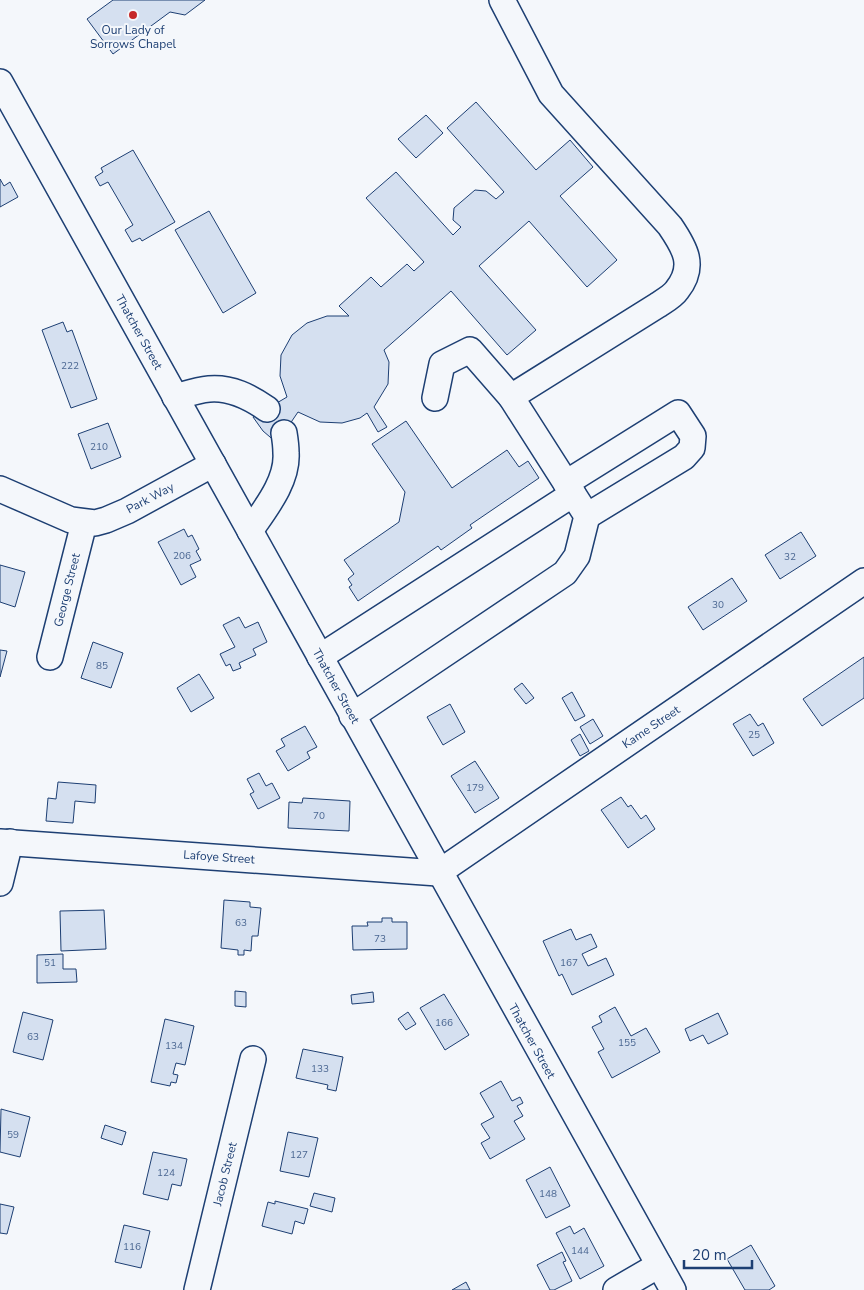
<svg xmlns="http://www.w3.org/2000/svg" width="864" height="1290" font-family="'Nunito Sans',sans-serif">
<style>
.building{fill:#d5e0f0;stroke:#1d3f73}
.lines{fill:none;stroke-linecap:round;stroke-linejoin:round}
.minor-casing{stroke:#1d3f73;stroke-width:28}
.minor{stroke:#f4f7fb;stroke-width:25}
.poi-dot{fill:#c62828;stroke:#f4f7fb;stroke-width:2}
.labels{text-anchor:middle;stroke-width:4;stroke-linejoin:round;paint-order:stroke}
.number-label{font-size:10px;fill:#4b6792}
.poi-label{font-size:12px;fill:#1d3f73;stroke:#f4f7fb}
.street-label{font-size:12px;fill:#1d3f73;stroke:#f4f7fb}
</style>
<rect width="100%" height="100%" fill="#f4f7fb"/>
<g class="building">
<polygon points="113,0 205,0 185,15 170,12 113,54 87,19"/>
<polygon points="476,102 536,170 570,140 593,167 560,196 617,260 587,287 529,221 479,266 536,330 507,355 451,291 384,350 389,362 388,384 374,407 387,427 378,432 367,413 360,418 342,423 320,422 298,412 277,443 263,431 253,417 287,397 280,376 281,355 292,335 307,323 327,316 349,316 339,306 371,277 381,287 407,264 414,271 424,262 366,198 396,172 453,235 461,227 453,220 454,208 475,190 486,191 496,199 504,192 447,128"/>
<polygon points="426,115 443,133 416,158 398,139"/>
<polygon points="133,150 175,222 142,241 140,238 132,242 125,230 133,225 108,182 100,186 95,177 103,172 101,168"/>
<polygon points="0,179 4,186 10,182 18,197 0,207"/>
<polygon points="209,211 256,293 223,313 175,230"/>
<polygon points="63,322 67,332 72,330 97,399 71,408 42,330"/>
<polygon points="406,421 452,488 507,450 519,467 528,461 539,478 470,525 472,528 441,550 438,546 358,601 349,587 352,585 348,579 354,574 344,560 399,522 405,492 372,444"/>
<polygon points="108,423 121,457 91,469 78,434"/>
<polygon points="184,529 188,537 192,535 199,549 196,551 201,560 190,565 196,577 181,585 158,542"/>
<polygon points="801,532 816,556 780,579 765,555"/>
<polygon points="0,565 25,572 15,607 0,602"/>
<polygon points="732,578 747,601 703,630 688,607"/>
<polygon points="239,617 245,628 258,622 267,642 253,649 256,655 239,663 241,668 233,671 230,664 226,666 220,654 235,647 223,625"/>
<polygon points="93,642 123,653 111,688 81,678"/>
<polygon points="0,650 7,651 0,677"/>
<polygon points="864,657 864,698 822,726 803,699"/>
<polygon points="199,674 214,698 191,712 177,688"/>
<polygon points="522,683 534,698 526,704 514,689"/>
<polygon points="572,692 585,716 575,721 562,698"/>
<polygon points="450,704 465,732 443,745 427,717"/>
<polygon points="750,714 758,726 763,723 774,743 753,756 733,724"/>
<polygon points="593,719 603,736 590,744 580,727"/>
<polygon points="305,726 317,747 307,752 310,758 288,771 276,751 285,746 281,739"/>
<polygon points="580,734 589,751 580,756 571,740"/>
<polygon points="475,761 499,798 475,813 451,776"/>
<polygon points="259,773 266,786 272,783 280,798 258,809 250,794 254,792 247,779"/>
<polygon points="58,782 96,785 95,803 75,801 73,823 46,821 48,798 56,799"/>
<polygon points="621,797 628,807 631,805 641,819 646,815 655,829 628,848 601,810"/>
<polygon points="303,798 350,801 349,831 288,828 289,802 302,803"/>
<polygon points="224,900 250,902 250,907 261,908 258,936 252,936 251,951 244,950 244,955 238,955 238,950 221,948"/>
<polygon points="104,910 106,949 61,951 60,911"/>
<polygon points="382,918 392,918 392,922 407,922 407,949 353,950 352,926 368,926 367,922 382,922"/>
<polygon points="571,929 576,940 591,934 597,947 582,954 588,966 606,958 614,975 572,995 562,974 559,976 543,941"/>
<polygon points="63,954 63,969 76,969 77,982 37,983 37,955"/>
<polygon points="235,991 246,992 246,1007 235,1006"/>
<polygon points="373,992 374,1002 352,1004 351,995"/>
<polygon points="444,994 469,1035 445,1050 420,1008"/>
<polygon points="615,1007 631,1036 646,1028 660,1052 612,1078 598,1052 604,1049 592,1027 602,1022 599,1016"/>
<polygon points="23,1012 53,1020 43,1060 13,1052"/>
<polygon points="408,1012 416,1024 406,1030 398,1019"/>
<polygon points="718,1013 728,1034 708,1044 703,1035 690,1041 685,1029"/>
<polygon points="165,1019 194,1026 185,1065 176,1063 173,1074 178,1075 176,1083 171,1082 170,1086 151,1082"/>
<polygon points="303,1049 343,1057 336,1091 327,1089 328,1085 296,1078"/>
<polygon points="501,1081 512,1101 520,1097 523,1103 517,1106 523,1116 514,1121 525,1139 490,1159 481,1143 490,1138 481,1124 494,1117 480,1093"/>
<polygon points="1,1109 30,1117 20,1157 0,1152"/>
<polygon points="105,1125 126,1132 122,1145 101,1138"/>
<polygon points="288,1132 318,1138 309,1177 280,1171"/>
<polygon points="153,1152 187,1159 181,1186 172,1184 168,1200 143,1194"/>
<polygon points="550,1167 570,1206 546,1218 526,1180"/>
<polygon points="314,1193 335,1198 332,1212 310,1206"/>
<polygon points="275,1201 308,1209 304,1224 295,1221 292,1234 262,1226 268,1202 275,1204"/>
<polygon points="0,1204 14,1207 7,1234 0,1233"/>
<polygon points="124,1225 150,1231 141,1268 115,1262"/>
<polygon points="570,1226 574,1234 584,1228 604,1266 580,1279 556,1233"/>
<polygon points="751,1245 775,1286 769,1290 745,1290 727,1259"/>
<polygon points="562,1252 566,1261 563,1262 572,1281 554,1290 550,1290 537,1265"/>
<polygon points="466,1282 470,1290 452,1290"/>
</g>
<g class="lines">
<g class="minor-casing">
<g id="minor">
<path d="M0,82C224,485 446,889 673,1290"/>
<path d="M175,397C186,394 198,390 209,389C231,387 250,397 267,409"/>
<polyline points="435,398 442,364 470,350 511,397"/>
<polyline points="566,483 678,413 693,436 692,448 684,457 587,516"/>
<polyline points="0,489 71,520 95,523 106,520 127,511 213,464"/>
<path d="M250,531C265,509 288,481 286,453C286,446 285,439 284,433"/>
<polyline points="50,657 84,523"/>
<polyline points="320,657 573,494"/>
<path d="M352,716L565,573L577,556L587,516L511,397L658,305C664,301 673,296 677,290C696,266 685,248 670,226L551,94L502,0"/>
<polyline points="0,842 438,873 864,581"/>
<polyline points="0,883 10,842"/>
<polyline points="197,1290 253,1059"/>
<polyline points="616,1290 659,1265"/>
</g>
</g>
<use href="#minor" class="minor"/>
</g>
<circle class="poi-dot" cx="133" cy="15" r="5"/>
<g class="labels">
<g class="number-label">
<text x="70" y="369">222</text>
<text x="99" y="450">210</text>
<text x="182" y="559">206</text>
<text x="790" y="560">32</text>
<text x="718" y="608">30</text>
<text x="102" y="669">85</text>
<text x="754" y="738">25</text>
<text x="475" y="791">179</text>
<text x="319" y="819">70</text>
<text x="241" y="926">63</text>
<text x="380" y="942">73</text>
<text x="50" y="966">51</text>
<text x="569" y="966">167</text>
<text x="444" y="1026">166</text>
<text x="33" y="1040">63</text>
<text x="627" y="1046">155</text>
<text x="174" y="1049">134</text>
<text x="320" y="1072">133</text>
<text x="13" y="1138">59</text>
<text x="299" y="1158">127</text>
<text x="166" y="1176">124</text>
<text x="548" y="1197">148</text>
<text x="132" y="1250">116</text>
<text x="580" y="1254">144</text>
</g>
<g class="poi-label">
<text x="133" y="34">Our Lady of<tspan x="133" dy="14">Sorrows Chapel</tspan></text>
</g>
<g class="street-label">
<text transform="translate(139 332) rotate(61)" y="4">Thatcher Street</text>
<text transform="translate(150 498) rotate(-28)" y="4">Park Way</text>
<text transform="translate(67 590) rotate(-76)" y="4">George Street</text>
<text transform="translate(336 686) rotate(61)" y="4">Thatcher Street</text>
<text transform="translate(651 727) rotate(-34)" y="4">Kame Street</text>
<text transform="translate(219 857) rotate(4)" y="4">Lafoye Street</text>
<text transform="translate(532 1041) rotate(61)" y="4">Thatcher Street</text>
<text transform="translate(225 1174) rotate(-76)" y="4">Jacob Street</text>
</g>
</g>
<path d="M684 1260v8h68v-8" fill="none" stroke="#1d3f73" stroke-width="2.5"/>
<text x="692" y="1260" font-size="15" fill="#1d3f73" stroke="#f4f7fb" stroke-width="4" paint-order="stroke">20 m</text>
</svg>
